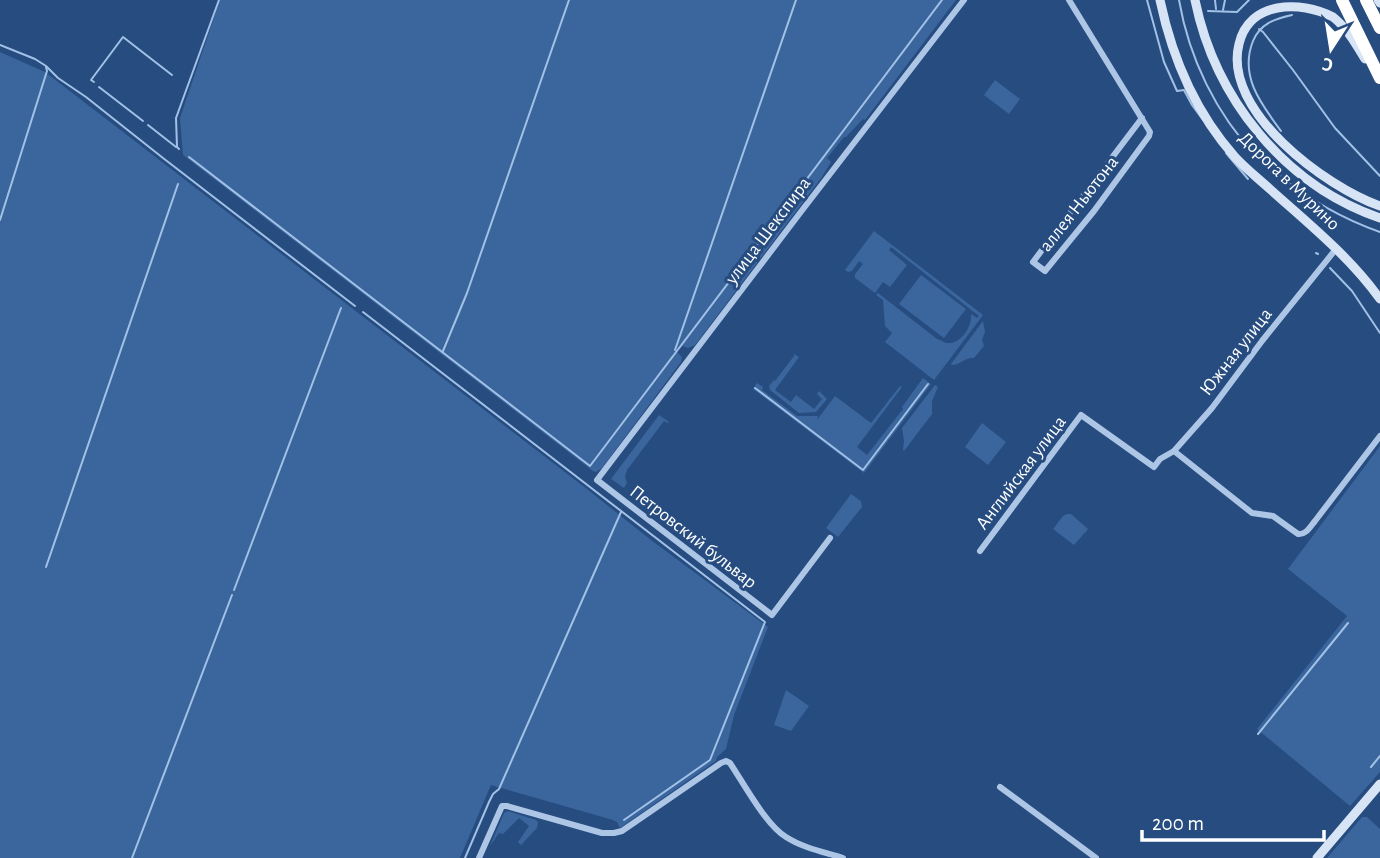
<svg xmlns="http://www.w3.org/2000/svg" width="1380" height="858" font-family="'Alegreya Sans',sans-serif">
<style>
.green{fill:#3b669d}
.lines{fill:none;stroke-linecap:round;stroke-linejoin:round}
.stream{stroke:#a2c1e6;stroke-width:2}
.street{stroke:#adc6e6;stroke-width:6}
.secondary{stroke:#d7e4f5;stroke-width:9}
.highway{stroke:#fff;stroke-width:12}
.labels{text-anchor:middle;stroke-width:6;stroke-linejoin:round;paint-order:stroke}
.street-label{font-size:19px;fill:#fff;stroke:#264c80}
</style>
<rect width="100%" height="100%" fill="#264c80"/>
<g class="green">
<polygon points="220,0 956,0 865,120 863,119 846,137 844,137 827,158 831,162 822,177 695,345 688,348 680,345 676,351 682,357 681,362 602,468 596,472 593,471 183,155 180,118"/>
<polygon points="0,52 45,72 587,489 651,540 768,627 734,715 726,749 717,757 716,761 620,828 617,822 613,820 491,785 460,858 0,858"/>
<polygon points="995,80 1020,99 1009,114 984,95"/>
<path d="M874,231L983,315L934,380L885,342L892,333L885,326L883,300L876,295L878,293L937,339C939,339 945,343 947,343C962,344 972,326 971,314L977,318L979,316L891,247L889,250L907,265L890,287L883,282L875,293L855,278V274L863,264L859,261L852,271L848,272L845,270Z"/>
<polygon points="921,275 966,309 944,338 899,304"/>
<path d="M983,321L985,332L982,340L984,346L974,358C965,357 960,365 952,365L951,364Z"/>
<polygon points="794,354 799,357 775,390 791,402 796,395 814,409 822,399 817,394 819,391 827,399 816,412 799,413 770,390 769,386 774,380 775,381 794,356"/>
<polygon points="923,378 931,384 864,473 753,389 757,383 763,387 762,390 797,416 818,416 817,420 835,396 871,423 900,386 902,387 857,447 867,455 903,409 902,407"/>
<polygon points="935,385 938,387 932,401 932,414 904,451 903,449 904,441 902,428"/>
<polygon points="659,415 669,422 668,423 664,421 627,470 625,477 627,483 624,488 611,479"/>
<polygon points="982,423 1006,442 988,465 965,447"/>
<polygon points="1380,446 1380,772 1350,806 1257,729 1347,616 1288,569"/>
<polygon points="851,494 861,501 862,507 838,537 826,528"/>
<polygon points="1067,514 1071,514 1088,529 1074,545 1053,529 1063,516"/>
<polygon points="786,690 809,706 791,731 774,725"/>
<polygon points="508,811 536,820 538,822 537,828 521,845 518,842 529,826 519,818 503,834 499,833 490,846 504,813"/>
<polygon points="1362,817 1367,817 1380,829 1380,858 1327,858"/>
</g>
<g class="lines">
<g class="stream">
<polyline points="1147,0 1164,62 1177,91 1184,90 1192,105 1203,120"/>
<path d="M1179,0C1189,58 1216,114 1257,157C1263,163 1271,168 1278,174C1308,199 1343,219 1380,232"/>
<polyline points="1215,0 1216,9"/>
<polyline points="1223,10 1225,0"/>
<polyline points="1208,11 1237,12 1249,0"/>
<polyline points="1259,29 1263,32 1293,70 1335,128 1380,176"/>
<polyline points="0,45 35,59 46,66 58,78 86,97 163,158 355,306"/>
<polyline points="94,82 91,80 123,37 172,75"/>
<polyline points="99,87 143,121"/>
<polyline points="148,125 176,147"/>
<path d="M1281,131C1261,104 1239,76 1253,41C1260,24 1274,19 1292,15"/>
<polyline points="179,149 177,147 176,118 219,0"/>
<polyline points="1226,153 1248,179"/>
<polyline points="189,157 590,466 942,0"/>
<polyline points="0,220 47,71 46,67"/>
<polyline points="1316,253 1318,254"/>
<polyline points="1330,268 1352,291 1380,333"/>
<polyline points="363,312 765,622 710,760 624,820"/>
<polyline points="675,350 796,0"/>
<polyline points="443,351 467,293 569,0"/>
<polyline points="755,388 863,470 928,384"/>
<polyline points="46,567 178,184"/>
<polyline points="234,590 341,308"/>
<polyline points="1258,734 1348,623"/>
<polyline points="1371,767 1380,756"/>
<polyline points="132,858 232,595"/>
<polyline points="465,858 489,802 493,794 499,789 621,512"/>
</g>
<g class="street">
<polyline points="1069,0 1150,132 1149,136 1094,211 1045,271 1033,262 1142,118"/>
<path d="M1174,451L1252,513L1273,516L1298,534C1306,535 1310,527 1315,521L1380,436"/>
<polyline points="830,538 772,615 597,480 800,213 964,0"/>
<polyline points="980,551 1081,415 1154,467 1160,459 1174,451 1212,408 1262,341 1336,249"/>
<polyline points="1000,787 1096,858"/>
<path d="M479,858L502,806H507L602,833H614L622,831L721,763L726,761L730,763C744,784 766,825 786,837C803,848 824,852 843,858"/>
</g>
<g class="secondary">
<path d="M1160,0C1172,57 1196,113 1235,157C1246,169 1259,179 1271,190C1309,224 1350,257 1380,299"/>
<path d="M1195,0C1215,98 1284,185 1380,218"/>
<polyline points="1378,0 1380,3"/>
<path d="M1365,59C1356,44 1347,28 1333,17C1300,0 1249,1 1239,44C1222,111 1326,187 1380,206"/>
<polyline points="1317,858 1380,784"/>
</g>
<g class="highway">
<polyline points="1342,0 1380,78"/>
<polyline points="1366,0 1380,28"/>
</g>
</g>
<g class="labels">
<g class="street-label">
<text transform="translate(1290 180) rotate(44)" y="7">Дорога в Мурино</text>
<text transform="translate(1078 203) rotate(-52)" y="7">аллея Ньютона</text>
<text transform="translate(767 230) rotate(-53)" y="7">улица Шекспира</text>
<text transform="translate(1235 351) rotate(-52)" y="7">Южная улица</text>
<text transform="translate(1020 472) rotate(-53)" y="7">Английская улица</text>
<text transform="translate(694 536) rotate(38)" y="7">Петровский бульвар</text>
</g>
</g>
<g transform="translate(1331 49) rotate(192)" stroke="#264c80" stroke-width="5" paint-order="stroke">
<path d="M0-5L12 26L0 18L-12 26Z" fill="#ffffff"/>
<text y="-10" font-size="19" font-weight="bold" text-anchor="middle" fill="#ffffff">С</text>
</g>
<path d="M1142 830v10h182v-10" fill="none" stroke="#ffffff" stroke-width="3.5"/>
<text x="1152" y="830" font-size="21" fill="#ffffff" stroke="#264c80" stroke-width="5" paint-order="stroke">200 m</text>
</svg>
